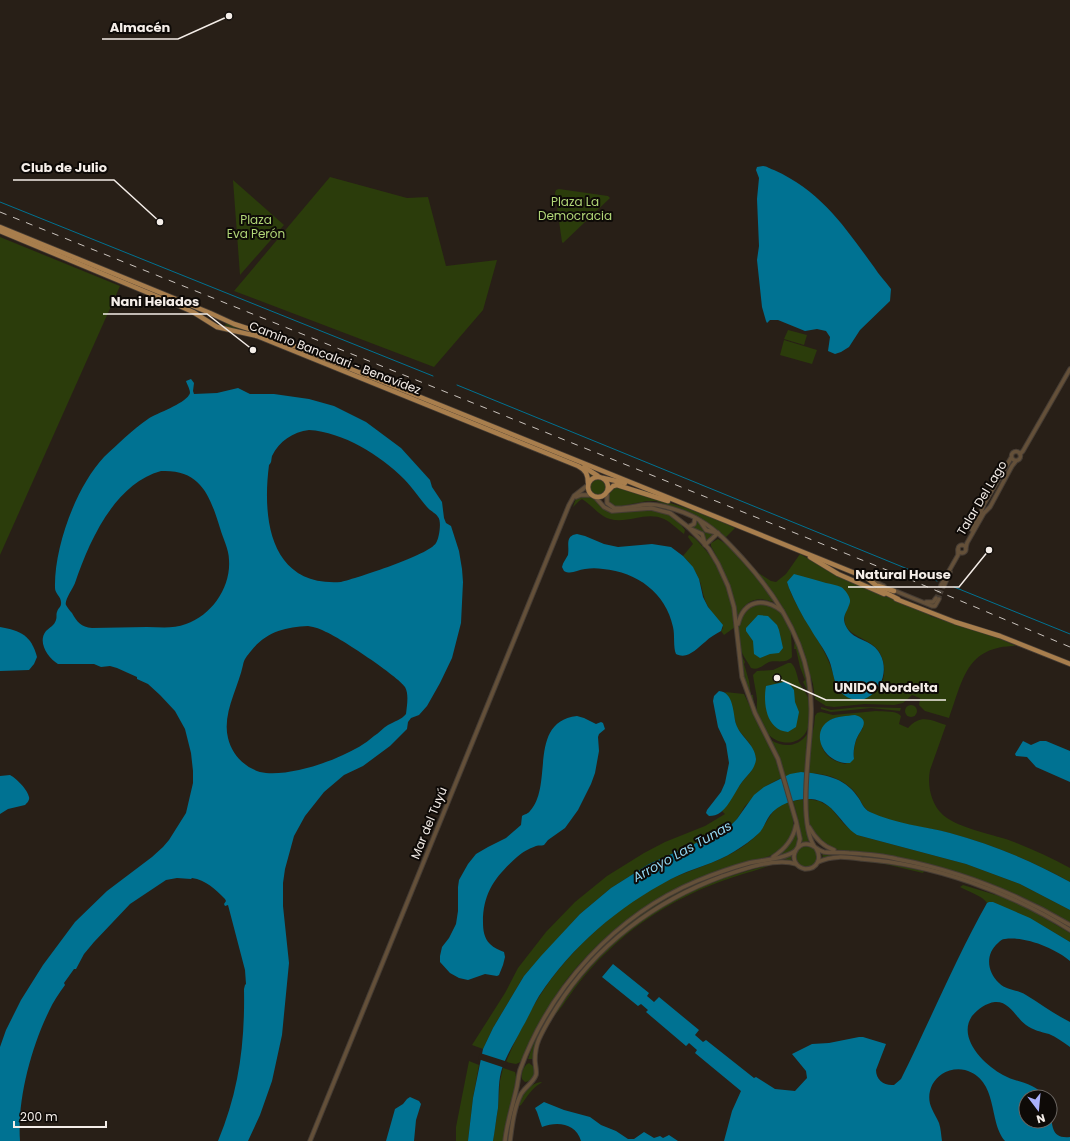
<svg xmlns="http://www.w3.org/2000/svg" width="1070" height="1141" font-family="Poppins,sans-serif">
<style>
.green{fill:#2b3c0b;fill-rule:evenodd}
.water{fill:#007292;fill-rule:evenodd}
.pier{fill:#281f17}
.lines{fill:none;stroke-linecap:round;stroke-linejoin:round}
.stream{stroke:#007292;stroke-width:1}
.minor-tunnel{stroke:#473e36;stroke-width:3.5;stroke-dasharray:3.5 2;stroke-linecap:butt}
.minor-casing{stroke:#453c34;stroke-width:5.5}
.major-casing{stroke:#453c34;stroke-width:6}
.minor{stroke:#645039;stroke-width:3.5}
.major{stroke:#a87e4d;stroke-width:4.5}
.rail{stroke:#cac3bd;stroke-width:1;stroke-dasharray:7 7;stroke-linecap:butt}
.labels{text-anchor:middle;stroke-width:4;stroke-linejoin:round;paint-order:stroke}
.park-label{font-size:12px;fill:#b1d677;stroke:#0e0a07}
.street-label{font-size:12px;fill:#f4ede8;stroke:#0e0a07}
.water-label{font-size:13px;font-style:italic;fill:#95d8f3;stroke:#0e0a07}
.leader{fill:none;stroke:#f4ede8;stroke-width:1.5}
.callout-dot{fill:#f4ede8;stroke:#0e0a07;stroke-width:1.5}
.callout-label{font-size:13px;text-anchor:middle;font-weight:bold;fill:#f4ede8;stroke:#0e0a07;stroke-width:4;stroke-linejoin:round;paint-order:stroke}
</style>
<rect width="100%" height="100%" fill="#281f17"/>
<g class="green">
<polygon points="330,177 407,198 428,197 446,266 497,260 483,310 434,367 234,291"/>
<polygon points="233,180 284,225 240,275"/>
<polygon points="559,189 608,196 610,198 563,243 562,242 555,193 556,190"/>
<polygon points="0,237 120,286 0,555"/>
<polygon points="226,323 248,330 578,463 592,475 589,476 587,471 257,335 225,327"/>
<polygon points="788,330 807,335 804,345 784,339"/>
<polygon points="784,340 817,350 812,364 780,355"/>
<circle cx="598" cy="487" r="9"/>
<polygon points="616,486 705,514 735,528 725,538 697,516 656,501 647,501 616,507 609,503 607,496"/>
<path d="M585,495L594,499L602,507L610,513L652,510L669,515L677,520L685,530L684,534C677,529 672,523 664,519C646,511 628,524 610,519C599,516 592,505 582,499L579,501L573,507L576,498Z"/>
<polygon points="697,521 707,532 713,535 708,541 706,540 704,535 692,528 696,525"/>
<path d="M689,535C695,537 699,543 703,547C723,570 731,597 735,627L724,635L721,631L723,628C721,620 713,616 709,608C703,599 703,589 699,579C695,570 690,563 683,556L693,544L688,537Z"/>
<path d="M718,539C741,552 760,581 776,602C772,602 770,601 766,600C753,597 742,605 738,617C732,592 724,569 711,546V543Z"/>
<path d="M800,554L845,579L928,613L930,616L992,635L1016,646C966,646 963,680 949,718L925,711L919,705L920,698L912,695L903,703L894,705L865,704L834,707L826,706L815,699L813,684L799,641L782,606L757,572L771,581L776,582L786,574ZM787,582L847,608C836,635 864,635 876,648C885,657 887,675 880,686C878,690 873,693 869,697L835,682C828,644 798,618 787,582Z"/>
<path d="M760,604L770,605L781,613L791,632L792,657C786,664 777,660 769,662C763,665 758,671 751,668C747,661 741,653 739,645C735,628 741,608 760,604Z"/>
<polygon points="795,639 803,664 808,692 803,682 805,680 800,667 796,649 794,649"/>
<polygon points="740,653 745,662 744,664 749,681 751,695 753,695 754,706 745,680"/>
<path d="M788,663H791C796,667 797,676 799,682C802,688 808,695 809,701C811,710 811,724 806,732C799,745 780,746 769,735C765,731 761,723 758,717C756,711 757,705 757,699C756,691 754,683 753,675L757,671L773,670Z"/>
<polygon points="725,692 744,694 772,751 780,770 779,771 781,778 764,787 745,806 737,819 731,825 703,840 649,864 611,888 580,914 524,976 493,1028 483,1049 472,1045 505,993 518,968 546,932 575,902 607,876 644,853 665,842 705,826 725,814 722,811 742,782 752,770 755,763 756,758 750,744 737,728 730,700"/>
<circle cx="911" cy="711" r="6"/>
<polygon points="821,707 831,710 859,707 901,708 900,711 871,708 831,712 821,709"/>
<path d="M876,711C884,712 896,710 901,716L899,724L908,728C921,714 930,720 946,725L930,770C927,785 931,804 943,815C959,829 994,834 1014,842C1033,850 1052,858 1070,868V882C1032,861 991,844 949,833C923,826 894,825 870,812C864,809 862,803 859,798C848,780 829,774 809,773L811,737L814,726L815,716L817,713L821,712L833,715ZM839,717L863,728C856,737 853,747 854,759L845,764C827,760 817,749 823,731C825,726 826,723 830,720C832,719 836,718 839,717Z"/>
<path d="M807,734L806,773L801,772L785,777L771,740C783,748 799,747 807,734Z"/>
<polygon points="805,799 805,822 809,841 801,843 797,815 793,801"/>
<path d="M808,799L819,801L830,807L844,824L857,835L966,864L1020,884L1070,910V923C1019,891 962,871 903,858C892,856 881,854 870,853C856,851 837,853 826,845C808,833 808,819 808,799Z"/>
<path d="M789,802C794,821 798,834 781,849C770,859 752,860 738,864C726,868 713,872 701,878C683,887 663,897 645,908C607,931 567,972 546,1012C538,1028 531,1045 523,1061L516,1064L506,1062C515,1040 526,1017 539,997C569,949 622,902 673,878C693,869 715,863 734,852C743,847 754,839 760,831C771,818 770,808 789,802Z"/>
<path d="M796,830C800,848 795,852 778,855Z"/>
<circle cx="807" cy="857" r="11"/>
<path d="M822,853C894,855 959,873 1025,902C1039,908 1052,916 1065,924L1070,927V929L989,888L889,860L850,856L832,855L823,858Z"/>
<path d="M791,856V861C779,856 762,863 750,866C670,887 602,936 557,1004C546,1021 533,1039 534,1059H528C559,964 648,895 741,867C757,861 774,860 791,856Z"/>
<polygon points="844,859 884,863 924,871 923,873 885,864"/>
<path d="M771,865C755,871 738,875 722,881C680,896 640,920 608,951C594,964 581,979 570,995C564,1003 560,1010 553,1017C607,934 674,886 771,865Z"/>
<path d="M963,885L1006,898L1036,913L1070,933V942L1043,926L1018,913L1008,910L993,902L987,903C983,896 967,891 960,887Z"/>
<polygon points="469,1061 479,1065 473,1098 468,1141 456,1141 456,1127"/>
<path d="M529,1063L534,1067V1075L530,1081L525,1082L522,1079C521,1073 523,1066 529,1063Z"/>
<polygon points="503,1068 515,1072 517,1080 509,1109 504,1141 493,1141 498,1108 500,1081"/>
<path d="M542,1082L541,1083C531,1089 527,1097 521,1105L519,1106C520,1094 530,1083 542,1082Z"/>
</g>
<g class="water">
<path d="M763,166C767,166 770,169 774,170C822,192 844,226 874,267C879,275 885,281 891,289L890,301L860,330L849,347L841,352L835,354L828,351L830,337L826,331L817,329L805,331L778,320H770L767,323L766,321L762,307L757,260L759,246L757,199L759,178L756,170L757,167Z"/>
<path d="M191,379L194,383L193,391L194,394L217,393L238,388L250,394H274L309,399L334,406L366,422L401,448L430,480L432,487L442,502L444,518L446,523L451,526L459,551L462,569L463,582L461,623L452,658L440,683L427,706L419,715L411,718L408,722L407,729L390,746L363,766L344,775L324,792L305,816L294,836L285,869L283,883V906L289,963L282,1035L272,1081L260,1115L248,1141H218C239,1091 245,1043 244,989L245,985L246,984L245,970L228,905L225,906L224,904L226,901L225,899C215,889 206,880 192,878L191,879L177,878L166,880L130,904L94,942L84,954L76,969H74L64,983L65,985C59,993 53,1002 49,1011C31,1048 17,1100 20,1141H0V1047L6,1030L21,1000L43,965L75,922L107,891L152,857L163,847L169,840L186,813L193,783V771L191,753L185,729L175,711L160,695L148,684L137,679V677L117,668L110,666L101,667L94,664H58C48,658 37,642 46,631C50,627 54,626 56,620C57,617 56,614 57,612C58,608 61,607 61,604C62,597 55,594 55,588C54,547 76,487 104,457C118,444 132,430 148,419C157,413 184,404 189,395C192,392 187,385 186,381ZM309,430C343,432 380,455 404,479C413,488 419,498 427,507C430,511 436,513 438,517C442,521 439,539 436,543C429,555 357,578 341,582C270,587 262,519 269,465C272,462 271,460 272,456C279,441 293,432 309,430ZM161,471C201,469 210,496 220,528C223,539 229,549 229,560C231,587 212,615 186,624C173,629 160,627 147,627C129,627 110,628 92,628C81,627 77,622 72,613C70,611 67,607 66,605C64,601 73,588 75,583C89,542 114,484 161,471ZM308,626C315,627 321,629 326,632C339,637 399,677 405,687C409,694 407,705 406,714C401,720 395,721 388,725C383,728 379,733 374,736C365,744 354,750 343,755C322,765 289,775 266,773C248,771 232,756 228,738C222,714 238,688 243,665C244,659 247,656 251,651C266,632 285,627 308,626Z"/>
<path d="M577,534L585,536L604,544L618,547L652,544L671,547L683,556L693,567L699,579L703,597L708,607L723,625L721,631C716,634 710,637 705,642C697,648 688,660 676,654C673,647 675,635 673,627C666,593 637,572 603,569C597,568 591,568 585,569C577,570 571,575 564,571L562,567C563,562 566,559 568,555C570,546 564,536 577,534Z"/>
<path d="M794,574C805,577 816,580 826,583C831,584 837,585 841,587C845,589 851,598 850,602C847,614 839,617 849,631C857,641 873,640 880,654C894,679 867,713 844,695C833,686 834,672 829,660C824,648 816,639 810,628C802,616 795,602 789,588L787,582Z"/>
<polygon points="758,615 768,616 777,625 779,630 783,648 779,653 770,654 760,658 754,654 753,641 746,631 746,628"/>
<path d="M0,627C21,631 31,635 37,657L34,664L29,670L0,671Z"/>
<path d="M784,682H788L794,690L795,702L799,712L796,727L788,732C766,730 763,703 766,686Z"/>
<path d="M719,691C734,692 733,714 736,724C740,737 755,744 756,759C756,762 754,767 752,770C749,774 745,778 742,782C736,790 729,806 721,812C717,815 713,816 709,816L706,813L707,810L721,792L725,783L729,763L726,744L718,727L713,701L714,696Z"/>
<path d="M855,715C872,720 860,730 856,740C854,746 853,753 854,759L850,763C825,765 808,733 830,720C837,716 847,716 855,715Z"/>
<path d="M577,716L584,718L596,724L601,722L603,723L605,729L599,734L598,737L599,751L595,773L591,784L578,810L565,828L548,840L544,845C541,846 539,845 536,846C528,849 523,852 517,857C496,876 483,892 483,922C483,930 484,938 490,944C494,948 499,950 504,952L505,957L503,965L499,975L497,976L485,974L468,980L459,978L450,973L440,962V956L442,947L449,938L456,924L458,911V887L459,880L468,864L476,854L488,847L506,838L521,825L522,816C525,814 528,814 530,811C554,785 527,722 577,716Z"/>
<polygon points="1023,741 1031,745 1040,741 1046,741 1070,751 1070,782 1036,767 1027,757 1016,756 1015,754"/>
<path d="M801,772C823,774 844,777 857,796C862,802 863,809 870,812C895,824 924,826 950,833C991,844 1032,861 1070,882V910L1020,884L966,864L857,835C840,824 834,801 811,799C797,798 779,803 770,815C766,820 764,828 759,833C752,840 743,846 735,851C715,864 692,868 671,879C618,907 572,946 539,996C533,1006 528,1018 522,1028C515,1042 505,1057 501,1072C498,1084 499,1096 498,1108C496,1119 495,1130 493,1141H468L473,1098L483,1049L493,1028L524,976L541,956L580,914L611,888L649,864L703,840L731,825L737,819L754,795L764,787L790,774Z"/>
<path d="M10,775C16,778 28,790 29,797C30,800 27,803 25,805L8,809L0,814V776Z"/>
<path d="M989,902H993L1030,918L1070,942V961C1055,948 1025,936 1005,939C1002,939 1000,941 998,943C985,954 987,972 999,983C1007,991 1017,989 1026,995C1041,1004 1054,1014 1070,1022V1047C1063,1042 1056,1037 1049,1034C1041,1032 1033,1030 1026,1025C1016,1018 1010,1001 995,1002C986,1003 978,1009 972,1016C957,1038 984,1065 1003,1075C1017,1083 1035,1082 1045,1097H1026V1121H1050V1112C1053,1126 1051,1139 1070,1137V1141H1005C988,1121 999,1080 965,1070C957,1068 948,1070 942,1074C930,1082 926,1097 932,1109C934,1114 937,1118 939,1123C941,1129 941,1135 942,1141H724L732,1111L741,1091L695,1053L697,1050L689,1043L686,1046L646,1012L648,1010L641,1004L638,1006L602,977L613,964L649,993L647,996L654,1002L659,997L699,1030L695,1035L703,1042L706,1040L754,1078L756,1077L775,1089L795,1091L807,1078L806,1071L792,1054L812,1044L829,1043L859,1037H863L886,1044L876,1070C876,1080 884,1086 894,1085L901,1079C930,1021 955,960 987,903Z"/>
<polygon points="410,1097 419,1101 421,1104 416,1120 414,1141 386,1141 395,1109 403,1104 407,1099"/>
<path d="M544,1102L564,1110L590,1117L601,1125L616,1131L628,1139H634L644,1132L654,1138L660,1136L663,1138L669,1135L678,1141H581C576,1123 557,1121 542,1127L537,1112L535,1108Z"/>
</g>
<polygon class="pier" points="480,1053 508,1062 505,1068 478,1059"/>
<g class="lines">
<g class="stream">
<polyline points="0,202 433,376"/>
<polyline points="457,385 937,581"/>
<polyline points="954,587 1070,634"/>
</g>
<g class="minor-tunnel">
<polyline points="936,598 941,585"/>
<polyline points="939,599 944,586"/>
</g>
<g class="minor-casing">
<g id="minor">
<circle cx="1016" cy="456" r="4.5"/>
<polyline points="1020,454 1023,451 1070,369"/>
<path d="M607,493V503L614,508C630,510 644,501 662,506C675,509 690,514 701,521C718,531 731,546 744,560C783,603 814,657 811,717C810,749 798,820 814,846"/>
<polyline points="576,497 581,495 592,495"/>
<polyline points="595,497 604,507 612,511 651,508 670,513 688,527 700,539 709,549 718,564 728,586 734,607 742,677 755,713 778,759 796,821 800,839 798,847"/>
<polyline points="700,521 706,530 717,533"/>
<polyline points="688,527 694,524 695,518"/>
<polyline points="691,529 702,534 705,544"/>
<polyline points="972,530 980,515 984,504 1011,458"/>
<circle cx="962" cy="549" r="4"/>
<polyline points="705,545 718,533"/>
<polyline points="966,547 967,543 984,513 990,507 1012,466 1016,461"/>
<polyline points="871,580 884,586"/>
<polyline points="941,585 958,555 958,550"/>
<polyline points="944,586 950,572"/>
<polyline points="893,590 932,606 935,606 939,599"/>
<polyline points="926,602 933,602 936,598"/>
<path d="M738,624C744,600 763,597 782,611"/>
<path d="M809,827C815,838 822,846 834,850"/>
<path d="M816,848C822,858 818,869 805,869C786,865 794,839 811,845C816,847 819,851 824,852C832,853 841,852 849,853C865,854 881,855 897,859C959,871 1016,893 1070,925"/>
<path d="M773,857C785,849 793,840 796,825"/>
<path d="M818,862C833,855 846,857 862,859C933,864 1010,892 1070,930"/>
<polyline points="310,1141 569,505 574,496 588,485"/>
<path d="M505,1141C507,1123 512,1108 516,1091C518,1084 518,1077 520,1070C550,987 616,915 697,881C714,874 731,868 749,863C762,860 785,859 795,851"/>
<path d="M510,1141C512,1126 514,1108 521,1094C525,1087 533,1083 536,1075C537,1070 535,1065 535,1060C535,1053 536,1046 539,1039C544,1028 550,1018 557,1007C596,945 655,901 723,876C743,869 777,857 796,864"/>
</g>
</g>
<g class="major-casing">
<g id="major">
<polyline points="0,227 210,313 234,324 262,333 867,578 884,592 898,599"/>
<path d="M0,231L175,304L193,312L217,327L257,336L578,466C586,470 588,475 588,483"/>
<polyline points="584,467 598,476"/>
<circle cx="598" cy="487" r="10"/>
<polyline points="603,478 625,483"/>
<polyline points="608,491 613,486 617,485 668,501"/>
<polyline points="810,557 838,574 884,594"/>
<polyline points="878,586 894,591"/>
<polyline points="896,599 955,622 1000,636 1070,664"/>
</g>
</g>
<use href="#minor" class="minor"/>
<use href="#major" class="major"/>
<polyline class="rail" points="0,212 904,577 1070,647"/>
</g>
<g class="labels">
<g class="park-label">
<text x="575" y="206">Plaza La<tspan x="575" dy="14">Democracia</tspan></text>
<text x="256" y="224">Plaza<tspan x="256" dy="14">Eva Perón</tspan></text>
</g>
<g class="street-label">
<text transform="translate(335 358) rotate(21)" y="4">Camino Bancalari - Benavídez</text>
<text transform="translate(982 498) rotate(-59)" y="4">Talar Del Lago</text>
<text transform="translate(429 823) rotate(-68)" y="4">Mar del Tuyú</text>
</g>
<g class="water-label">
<text transform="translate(682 851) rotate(-29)" y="5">Arroyo Las Tunas</text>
</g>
</g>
<path class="leader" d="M229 16L178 39H102M160 222L114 180H13M253 350L207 314H103M989 550L959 587H848M777 678L826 700H946"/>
<g class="callout-dot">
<circle cx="229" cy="16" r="4"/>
<circle cx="160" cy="222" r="4"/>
<circle cx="253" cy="350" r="4"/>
<circle cx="989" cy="550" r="4"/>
<circle cx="777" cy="678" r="4"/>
</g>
<g class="callout-label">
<text x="140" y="32">Almacén</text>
<text x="64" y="172">Club de Julio</text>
<text x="155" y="306">Nani Helados</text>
<text x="903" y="579">Natural House</text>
<text x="886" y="692">UNIDO Nordelta</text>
</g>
<g transform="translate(1038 1109) rotate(164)"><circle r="19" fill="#0e0a07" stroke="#6a6561"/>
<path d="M0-3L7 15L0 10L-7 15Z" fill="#aab0fb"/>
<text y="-6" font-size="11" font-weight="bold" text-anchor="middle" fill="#f4ede8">N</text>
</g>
<path d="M14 1121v6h92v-6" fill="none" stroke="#f4ede8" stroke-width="2"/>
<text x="20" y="1121" font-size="12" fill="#f4ede8" stroke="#0e0a07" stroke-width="3" paint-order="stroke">200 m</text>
</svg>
